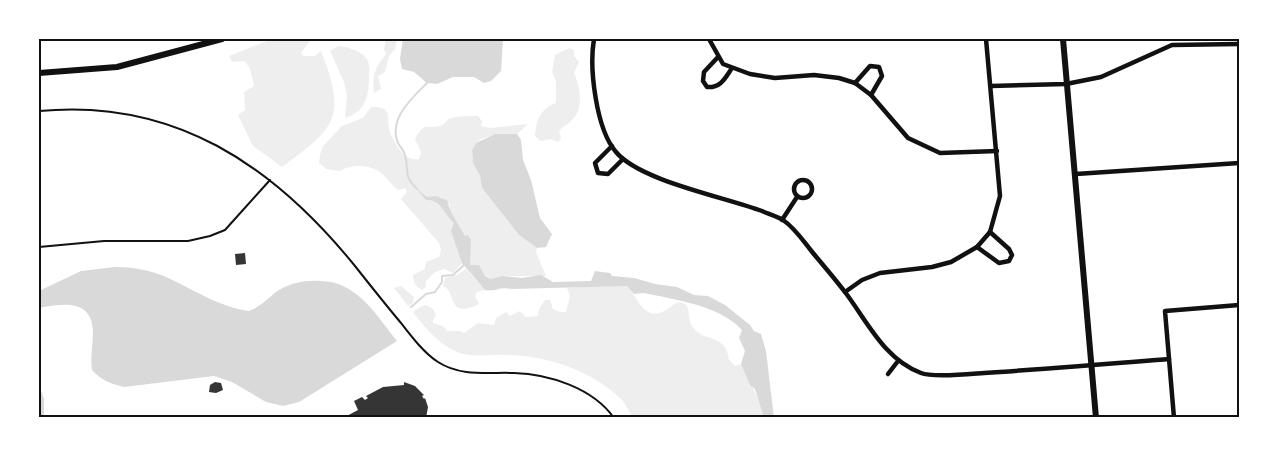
<svg xmlns="http://www.w3.org/2000/svg" width="1278" height="457" font-family="'Varela Round',sans-serif">
<style>
.green{fill:#eee}
.water{fill:#d9d9d9}
.lines{fill:none;stroke-linecap:round;stroke-linejoin:round}
.stream{stroke:#d9d9d9;stroke-width:2}
.building{fill:#353535}
.service{stroke:#111;stroke-width:2}
.minor{stroke:#111;stroke-width:4.5}
.secondary{stroke:#111;stroke-width:6}
.neatline{fill:none;stroke:#111;stroke-width:2}
</style>
<rect width="100%" height="100%" fill="#fff"/>
<g class="green">
<path d="M272,39H314L309,42L301,53L303,56H315L321,51C347,118 336,127 282,167L253,146L238,115L245,110L244,92L254,86L250,69L245,61L232,62L229,56Z"/>
<path d="M386,39H403L397,40L395,49L389,56L385,72L378,76L381,89L374,93C372,73 375,69 386,54L384,49Z"/>
<path d="M338,46C348,47 363,51 368,61C370,67 369,75 369,81C368,99 364,112 345,118L347,95L344,82L330,51Z"/>
<path d="M569,48L574,50V56L579,62L574,73C580,86 584,108 573,119C568,125 562,126 559,132L561,138L558,142L551,139L541,141L535,136C536,120 541,108 556,103V81L552,72L555,55Z"/>
<path d="M371,107C395,106 385,118 390,132C395,144 404,162 419,159L421,152L415,139C424,120 428,131 442,125C445,123 447,120 449,119C458,115 469,117 478,116L482,121L481,126L490,128L528,124L517,134H495L481,139L476,143L472,150L473,163L480,176L482,188L519,235L537,248L536,252L546,276H502L491,279L470,265L465,237L450,212V205L442,197L426,200C440,199 446,213 454,223L453,228L462,263L453,273L444,269L435,272L426,281V286L423,290C416,288 413,281 413,275L425,269L426,262L439,257L441,250L439,243L401,199L407,192L405,188L398,190C391,185 388,178 381,173C370,164 351,164 340,171L326,169L319,163L320,155L323,146L342,126L363,118Z"/>
<path d="M466,269L485,290L477,292L475,296L479,304C446,320 457,291 443,286L445,278L457,275Z"/>
<path d="M613,285L627,286C637,296 643,320 662,312C668,310 673,304 678,302C693,304 686,313 691,324C700,344 726,331 729,360L735,366L741,364C749,382 760,398 764,418H633C629,412 626,404 621,399C591,370 548,356 507,355C491,354 473,358 457,352C439,344 425,328 413,312L420,307L426,305L433,309L436,315L433,320V323L443,326L447,331H460L464,333L478,323L494,325L496,318L506,312L510,316L520,311L526,317L538,316L539,309L545,300H550L553,309L560,312H566L570,296L567,288Z"/>
<polygon points="401,286 414,297 413,303 408,306 394,288"/>
</g>
<g class="water">
<polygon points="403,39 503,39 501,71 491,81 484,83 474,77 453,77 437,84 427,83 414,72 402,69 400,59"/>
<polygon points="495,134 517,134 521,140 523,160 531,180 540,218 552,234 546,247 537,248 519,235 482,188 480,176 473,163 472,150 476,143"/>
<path d="M416,188L427,197L436,196L447,200L451,212L465,236L468,235L471,240L470,265H479L485,276L491,279L502,276L522,278L541,275L553,282L591,281L595,271L610,273L612,276L634,278L655,284L677,287L694,295L708,296L725,305L750,325L754,331L761,334L766,351L774,418H764L755,389L750,385L741,364L745,351L739,338L742,330C719,305 676,300 644,293L634,294L627,286L511,289C501,286 494,292 485,290L462,263L451,231L454,223C444,214 441,199 426,200Z"/>
<path d="M115,267C133,267 150,270 166,277C193,289 219,307 249,311C264,305 268,297 279,290C291,283 306,280 320,281C357,281 376,315 397,341L299,402L283,406L266,402L232,382L214,376L124,387C111,384 101,380 92,370C90,357 93,345 93,332C92,298 62,304 39,308V291L81,271Z"/>
<polygon points="39,385 44,399 44,418 39,418"/>
</g>
<g class="lines">
<g class="stream">
<path d="M417,189C402,173 410,174 405,155C404,150 400,147 398,143C388,119 412,98 427,83L426,80"/>
<polyline points="411,307 426,294 435,292 442,282 442,276 453,275 464,265"/>
</g>
</g>
<g class="building">
<polygon points="245,253 246,264 236,265 235,254"/>
<polygon points="215,382 221,383 223,390 216,393 209,392 210,385"/>
<polygon points="404,382 415,386 424,395 422,396 424,399 425,398 428,407 426,418 343,418 358,410 354,401 362,397 365,400 368,398 366,396 383,387 404,385"/>
</g>
<g class="lines">
<g class="service">
<path d="M39,111C174,98 273,165 355,266C370,285 385,304 401,323C411,336 424,353 438,362C461,377 489,372 514,373C549,374 593,388 614,418"/>
<polyline points="39,247 104,241 188,241 210,236 225,230 270,180"/>
</g>
<g class="minor">
<path d="M594,39C589,68 596,129 616,152C640,181 725,197 762,211C768,214 777,216 783,220C795,228 804,242 813,253C824,266 835,279 845,292C867,321 884,359 921,373C933,378 970,374 984,373C1046,369 1107,364 1169,359"/>
<polyline points="709,39 723,64 750,74 775,78 814,75 839,78 855,83 871,95 908,138 940,153 997,151"/>
<path d="M718,57L704,72L703,81L707,87C721,88 725,78 732,68"/>
<polyline points="855,83 870,66 879,67 882,76 871,95"/>
<polyline points="991,86 1066,84 1101,77 1172,45 1239,44"/>
<polyline points="612,146 595,163 598,173 608,174 623,159"/>
<polyline points="1076,174 1239,163"/>
<circle cx="803" cy="189" r="9"/>
<polyline points="782,220 797,197"/>
<polyline points="977,247 999,263 1009,261 1012,255 1009,249 990,232"/>
<polyline points="845,292 862,280 880,273 932,267 951,262 977,247 990,232 1000,196 986,39"/>
<polyline points="888,374 898,361"/>
<polyline points="1174,418 1165,311 1239,305"/>
</g>
<g class="secondary">
<polyline points="1063,39 1096,418"/>
<polyline points="39,73 117,67 222,39"/>
</g>
</g>
<rect width="1278" height="457" fill="none" stroke="#ffffff" stroke-width="81"/>
<rect x="40" y="40" width="1198" height="376" class="neatline"/>
</svg>
